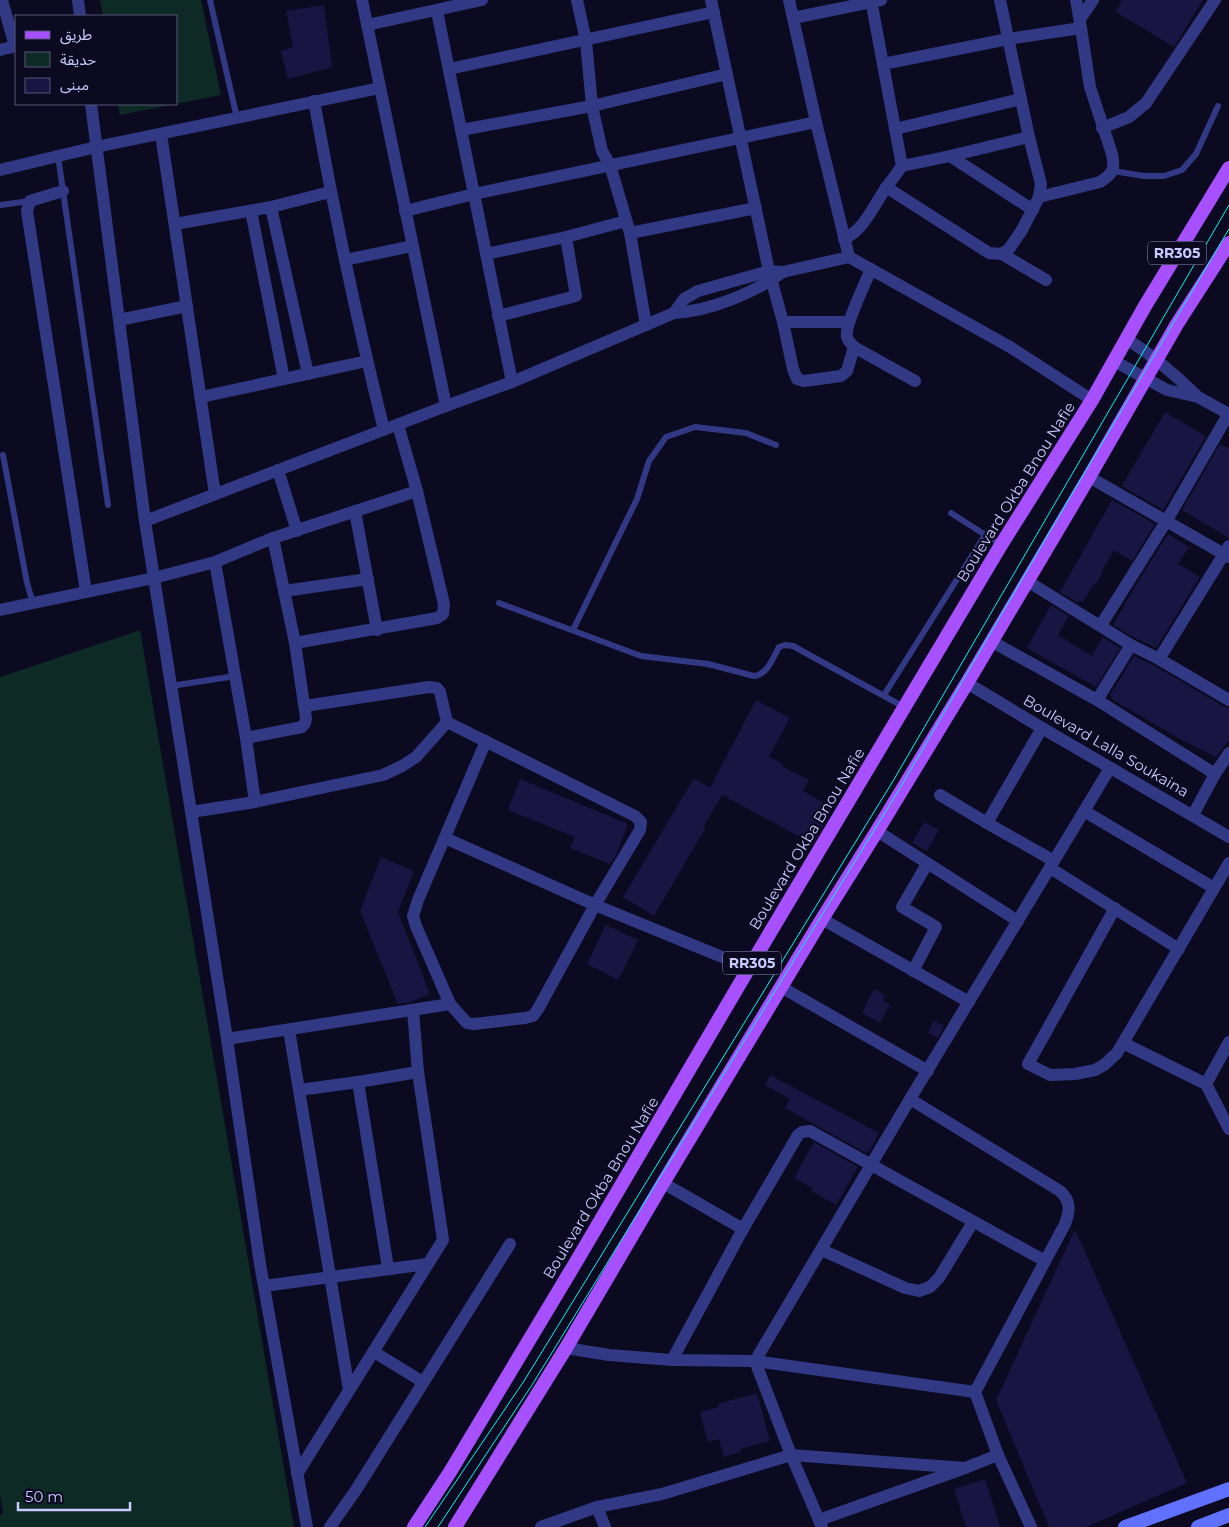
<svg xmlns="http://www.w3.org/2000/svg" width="1229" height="1527" font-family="Montserrat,'Noto Sans Arabic',sans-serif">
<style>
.green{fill:#0d2a25}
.building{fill:#181543}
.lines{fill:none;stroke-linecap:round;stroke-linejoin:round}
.service{stroke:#313984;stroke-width:6}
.minor{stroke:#313984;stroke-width:12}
.secondary{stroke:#6071ff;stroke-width:14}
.primary{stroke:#a650ff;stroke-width:14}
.tram{stroke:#00f4ec;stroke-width:1}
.labels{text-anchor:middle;stroke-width:4.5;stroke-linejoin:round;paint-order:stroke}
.shield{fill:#0b0a20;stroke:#9090bc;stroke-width:1}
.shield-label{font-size:14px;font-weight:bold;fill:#c9caff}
.street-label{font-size:15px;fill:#c9caff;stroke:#0b0a20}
</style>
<rect width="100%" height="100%" fill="#0b0a20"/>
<g class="green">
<polygon points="100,0 201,0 221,95 120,115 118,104 176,104 176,16 103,16"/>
<polygon points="140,630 294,1527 0,1527 0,1515 3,1513 0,1495 0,677"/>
</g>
<g class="building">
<polygon points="1122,0 1203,0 1174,47 1116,12"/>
<polygon points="324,5 332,67 288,79 281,51 293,47 286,11"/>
<polygon points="1165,412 1206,436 1163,510 1122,486"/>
<polygon points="1220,444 1229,449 1229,538 1182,510"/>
<polygon points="1112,500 1155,524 1132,561 1114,550 1102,571 1103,572 1096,584 1094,583 1083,602 1079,601 1078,603 1060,592"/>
<polygon points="1168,534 1189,547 1178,564 1200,577 1156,648 1135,638 1113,625 1136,585"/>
<polygon points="1051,605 1069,616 1058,635 1092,656 1103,637 1120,648 1096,687 1027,648"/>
<polygon points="1134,656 1155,666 1225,707 1229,708 1229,740 1216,757 1182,740 1111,699 1113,696 1110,695"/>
<polygon points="756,700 790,718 769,757 783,764 782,766 809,780 803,791 833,808 813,844 722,795 704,826 706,827 654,916 623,897 694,778 710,788"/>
<polygon points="520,779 628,824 616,855 610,864 570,848 575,837 508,810"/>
<polygon points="924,822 939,830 927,851 912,843"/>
<polygon points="381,857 414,871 398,912 430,994 410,1002 398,1004 360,911"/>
<polygon points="606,925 638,940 618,980 587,964"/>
<polygon points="874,989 885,995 883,1001 890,1004 880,1023 862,1013"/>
<polygon points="934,1021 944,1026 938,1038 928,1033"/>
<polygon points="770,1075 879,1133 869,1152 867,1151 866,1153 785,1108 790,1099 765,1085"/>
<polygon points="814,1142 858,1167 836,1205 811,1191 813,1188 794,1178"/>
<polygon points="1075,1229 1187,1483 1086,1527 1049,1527 996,1400"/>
<polygon points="757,1393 770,1441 740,1449 741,1452 724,1457 719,1439 708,1442 700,1412 719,1407 718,1404"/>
<polygon points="985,1479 1000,1527 966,1527 954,1489"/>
</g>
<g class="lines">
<g class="service">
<polyline points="210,0 237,118"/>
<polyline points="58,156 108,505"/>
<polyline points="1113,171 1144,176 1164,176 1182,170 1196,154 1218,106"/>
<polyline points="0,205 30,201"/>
<polyline points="3,455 27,583 33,603"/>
<polyline points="951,513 1001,545"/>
<path d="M499,603L641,656L708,664L754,676C767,675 773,658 779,647L785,645L793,646L904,707"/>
<polyline points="573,630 637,499 649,461 666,437 695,427 746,433 776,445"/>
<polyline points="171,686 235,676"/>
<polyline points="884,695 985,535"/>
</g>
<g class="minor">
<polyline points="2,0 15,46"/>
<polyline points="78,0 80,16"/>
<polyline points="362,0 446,406"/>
<polyline points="577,0 586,41 592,106 602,151 610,165 630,233 646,325"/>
<polyline points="711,0 769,271 783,322 793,369 797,379 804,381 841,376 847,371 854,347"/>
<polyline points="789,0 816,122 849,257"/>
<polyline points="871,0 902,166"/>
<polyline points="437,11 512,382"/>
<polyline points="793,18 881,0"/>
<polyline points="1080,19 1093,0"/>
<polyline points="367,25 482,0"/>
<polyline points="0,50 16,46"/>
<polyline points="883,64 1008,39 1081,28"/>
<polyline points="449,69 714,12"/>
<path d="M314,101C334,212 357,321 384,430"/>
<polyline points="91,104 145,521 227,1039 260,1264 307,1527"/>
<polyline points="1102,128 1129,117 1146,103 1215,0"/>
<polyline points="895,129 1021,99"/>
<polyline points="461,130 592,106 727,74"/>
<polyline points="161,134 215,494"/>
<polyline points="950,156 1033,210"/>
<polyline points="0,170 96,147 380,88"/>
<polyline points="886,187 989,253 1002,254 1009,249 1022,230 1039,197 1041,184 1029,137 1000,0"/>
<polyline points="63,191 30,201 27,211 86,592"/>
<path d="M1039,197L1100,182C1114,173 1115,169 1112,154L1090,87L1081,28L1076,0"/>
<polyline points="271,207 308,374"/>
<polyline points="251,211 284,379"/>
<polyline points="405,211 474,194 816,122"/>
<polyline points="175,224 271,207 330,192"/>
<polyline points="630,233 756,208"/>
<path d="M844,239C865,229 873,206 886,188C891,181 897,173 902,166L950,156L1029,137"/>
<polyline points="486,254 566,237 626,221"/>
<polyline points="1002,254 1046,280"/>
<polyline points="345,260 412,246"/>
<path d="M871,269C866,282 844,326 847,337C848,341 851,344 854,347L915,381"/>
<polyline points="674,313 684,299 698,291 769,271 783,272 849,257 1010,347 1092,400"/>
<polyline points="498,316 576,296 566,237"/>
<polyline points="119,320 187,306"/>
<polyline points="783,322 849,322"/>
<path d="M1127,339C1153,356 1176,375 1198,397"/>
<polyline points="1114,361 1167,390 1198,397 1229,414"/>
<polyline points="201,397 367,361"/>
<polyline points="278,470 297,531"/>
<polyline points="1089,477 1229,557"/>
<polyline points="355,511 377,630"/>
<path d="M145,521L446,406L512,382L674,313C710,311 754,293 783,272"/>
<polyline points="215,562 246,738 255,802"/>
<polyline points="1027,581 1131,645 1159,659 1229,700"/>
<polyline points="284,591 368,579"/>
<polyline points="0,610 154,578 215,562 273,538 417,491"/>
<polyline points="1101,625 1167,520 1229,413"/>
<polyline points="991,641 1097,700 1215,774"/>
<polyline points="295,643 437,618 443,614 444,604 417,491 398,425"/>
<polyline points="1159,659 1229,546"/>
<polyline points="967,683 1042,728 1229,837"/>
<polyline points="1097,700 1131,645"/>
<polyline points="305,706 429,687 437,688 440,692 447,722"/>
<polyline points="447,722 635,816 641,822 640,830 595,905 538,1009 533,1016 525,1018 474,1024 467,1023 450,1004 416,926 413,916 418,900 486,741"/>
<polyline points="1042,728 987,823 1054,861"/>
<polyline points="246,738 302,727 305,723 306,718 295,643 273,538"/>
<polyline points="940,795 987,823"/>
<polyline points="1084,811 1214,888"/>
<polyline points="191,812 255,802 383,775 402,766 416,757 447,722"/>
<polyline points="1193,815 1215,774 1229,753"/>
<polyline points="877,831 1018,921"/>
<polyline points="445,838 595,905 749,968"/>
<polyline points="1050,868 1179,949"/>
<polyline points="1115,908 1028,1064 1050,1075 1075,1074 1095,1070 1104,1065 1117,1053 1229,863"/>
<polyline points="822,919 969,1002"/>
<polyline points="913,971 936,927 902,907 927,864"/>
<polyline points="781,987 928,1071"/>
<polyline points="289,1030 349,1390"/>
<polyline points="227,1039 450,1004"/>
<polyline points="1123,1043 1206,1084 1229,1129"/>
<polyline points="358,1082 388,1268"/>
<polyline points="1206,1084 1229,1042"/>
<polyline points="299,1090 358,1082 418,1072"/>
<path d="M910,1099L1060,1191C1071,1201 1070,1211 1065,1224L975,1392L998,1455L1031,1527"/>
<polyline points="663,1183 743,1229"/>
<polyline points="822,1250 905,1288 919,1291 930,1287 939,1278 973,1222"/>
<polyline points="264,1286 427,1264"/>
<polyline points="566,1348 609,1355 672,1360 755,1361 975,1392"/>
<polyline points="374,1352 423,1382"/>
<polyline points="672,1360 743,1229 798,1135 802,1132 810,1131 1045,1261"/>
<polyline points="297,1474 443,1240 418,1072 413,1010"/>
<polyline points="597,1507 605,1527"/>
<polyline points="819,1520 965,1468 998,1455"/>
<polyline points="330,1527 356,1490 510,1244"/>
<polyline points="541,1527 597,1507 662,1494 791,1455 965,1468"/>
<polyline points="822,1527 791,1455 755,1361 910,1099 1110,768"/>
</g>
<g class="secondary">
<polyline points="1125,1527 1229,1489"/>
<polyline points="1198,1527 1229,1515"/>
</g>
<g class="primary">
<polyline points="414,1527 450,1472 576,1262 749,968 1001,545 1092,400 1145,306 1229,168"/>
<polyline points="455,1527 566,1348 663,1183 822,919 877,831 967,683 1089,477 1177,324 1229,243"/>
</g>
<g class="tram">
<polyline points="425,1527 524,1381 893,781 1229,205"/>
<polyline points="438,1527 532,1385 897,793 1056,521 1229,229"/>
</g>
</g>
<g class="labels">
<g class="shield">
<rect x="1148" y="241.5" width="58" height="23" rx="4"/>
<rect x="723" y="951.5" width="58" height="23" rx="4"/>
</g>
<g class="shield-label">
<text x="1177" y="258">RR305</text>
<text x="752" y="968">RR305</text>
</g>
<g class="street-label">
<text transform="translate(1016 492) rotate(-58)" y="5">Boulevard Okba Bnou Nafie</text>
<text transform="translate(1106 746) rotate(30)" y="5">Boulevard Lalla Soukaina</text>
<text transform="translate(807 839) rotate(-59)" y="5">Boulevard Okba Bnou Nafie</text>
<text transform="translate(601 1188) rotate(-59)" y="5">Boulevard Okba Bnou Nafie</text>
</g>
</g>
<rect x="15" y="15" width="162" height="90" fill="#0b0a20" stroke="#575779"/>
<rect x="25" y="31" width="25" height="8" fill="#a650ff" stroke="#575779"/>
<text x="60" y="40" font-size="15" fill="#c9caff">طريق</text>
<rect x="25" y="52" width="25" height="15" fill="#0d2a25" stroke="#575779"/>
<text x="60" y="65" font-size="15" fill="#c9caff">حديقة</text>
<rect x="25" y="78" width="25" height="15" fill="#181543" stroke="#575779"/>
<text x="60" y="90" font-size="15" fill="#c9caff">مبنى</text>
<path d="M18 1502v8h112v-8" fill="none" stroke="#c9caff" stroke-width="2.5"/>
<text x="25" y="1502" font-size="15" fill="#c9caff" stroke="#0b0a20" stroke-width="4" paint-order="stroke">50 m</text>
</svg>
